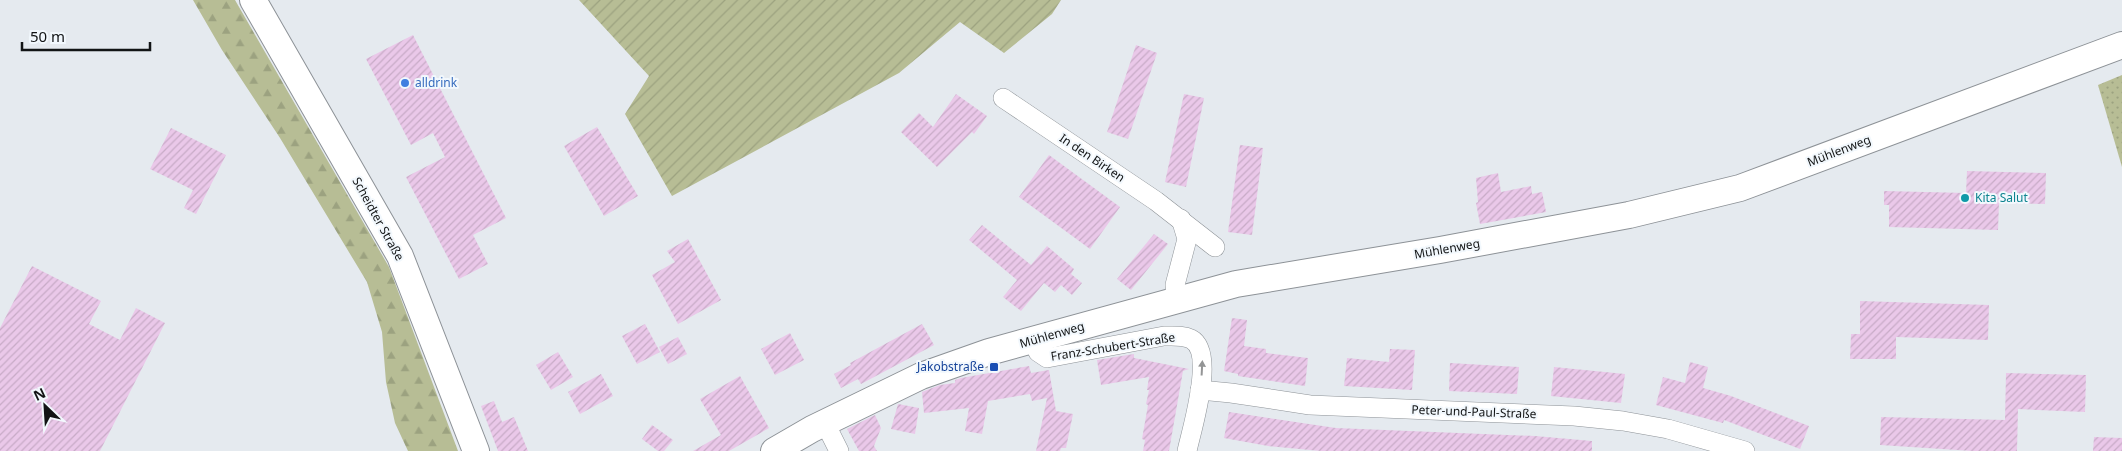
<svg xmlns="http://www.w3.org/2000/svg" width="2122" height="451" font-family="'Noto Sans',sans-serif">
<style>
.grass{fill:url(#grass-dots)}
.forest{fill:url(#forest-firs)}
.garden{fill:url(#garden-furrows)}
.building{fill:url(#building-hatch)}
.lines{fill:none;stroke-linecap:round;stroke-linejoin:round}
.street-casing{stroke:#8d9297;stroke-width:20}
.secondary-casing{stroke:#8d9297;stroke-width:28}
.street{stroke:#fff;stroke-width:19}
.secondary{stroke:#fff;stroke-width:26}
.oneway{fill:#949596}
.shop-dot{fill:#3f7fe0;stroke:#f2f8fd;stroke-width:2}
.culture-dot{fill:#0f9aa8;stroke:#f2f8fd;stroke-width:2}
.transit-dot{fill:#1a4fb4;stroke:#f2f8fd;stroke-width:2}
.labels{text-anchor:middle;stroke-width:4;stroke-linejoin:round;paint-order:stroke}
.shop-label{font-size:12px;fill:#366cbe;stroke:#f2f8fd;text-anchor:start}
.street-label{font-size:12px;fill:#121415;stroke:#f2f8fd}
.culture-label{font-size:12px;fill:#0d838f;stroke:#f2f8fd;text-anchor:start}
.transit-label{font-size:12px;fill:#164399;stroke:#f2f8fd;text-anchor:end}
</style>
<defs>
<pattern id="grass-dots" width="8" height="8" patternUnits="userSpaceOnUse" patternTransform="scale(1.25)"><rect width="8" height="8" fill="#b7bd95"/><path d="M2 2h.1M6 6h.1" fill="none" stroke="#9ca280" stroke-width="1.8" stroke-linecap="round"/></pattern>
<pattern id="forest-firs" width="22" height="20" patternUnits="userSpaceOnUse" patternTransform="scale(1.25)"><rect width="22" height="20" fill="#b7bd95"/><path d="M5 1l3.5 6h-7zM16 11l3.5 6h-7z" fill="#9ca280"/></pattern>
<pattern id="garden-furrows" width="10" height="10" patternUnits="userSpaceOnUse" patternTransform="scale(1.25)"><rect width="10" height="10" fill="#b7bd95"/><path d="M-1 1l2-2M0 10L10 0M9 11l2-2" fill="none" stroke="#9ca280"/></pattern>
<pattern id="building-hatch" width="6" height="6" patternUnits="userSpaceOnUse" patternTransform="scale(1.25)"><rect width="6" height="6" fill="#eac8e9"/><path d="M-1 1l2-2M0 6l6-6M5 7l2-2" fill="none" stroke="#c8abc7"/></pattern>
</defs>
<rect width="100%" height="100%" fill="#e5eaef"/>
<polygon class="grass" points="2122,75 2122,167 2098,85"/>
<polygon class="forest" points="193,0 235,0 389,267 458,451 408,451 395,423 386,382 382,332 367,282 280,138 222,50"/>
<polygon class="garden" points="579,0 1061,0 1052,14 1004,53 960,22 899,73 672,196 625,114 649,76"/>
<g class="building">
<polygon points="413,35 506,218 473,235 488,264 459,279 406,177 445,157 433,133 411,145 366,59"/>
<polygon points="1136,45 1157,53 1128,139 1107,132"/>
<polygon points="956,94 987,116 974,134 972,132 937,167 901,132 919,113 933,127"/>
<polygon points="1184,94 1204,98 1186,187 1165,182"/>
<polygon points="597,127 638,196 604,216 564,146"/>
<polygon points="171,128 226,155 196,214 184,208 193,190 150,169"/>
<polygon points="1240,145 1263,148 1252,235 1228,232"/>
<polygon points="1049,155 1120,207 1090,249 1019,197"/>
<polygon points="1967,171 2046,173 2045,204 1999,203 1998,230 1889,227 1889,205 1884,205 1884,191 1966,193"/>
<polygon points="1498,173 1501,192 1531,186 1532,194 1542,192 1546,212 1480,224 1476,203 1478,202 1476,178"/>
<polygon points="982,225 1031,265 1047,246 1074,269 1071,274 1082,283 1072,295 1061,285 1055,292 1044,283 1021,311 1003,297 1017,280 969,240"/>
<polygon points="1154,234 1168,244 1131,290 1117,279"/>
<polygon points="688,239 721,300 678,324 652,275 675,262 667,251"/>
<polygon points="32,266 101,301 89,324 120,340 136,308 165,323 100,451 0,451 0,328"/>
<polygon points="1860,301 1989,305 1988,340 1896,337 1896,359 1850,359 1851,334 1860,334"/>
<polygon points="1232,318 1247,320 1244,346 1266,349 1266,353 1308,358 1305,386 1238,376 1238,374 1224,371"/>
<polygon points="645,324 660,352 637,364 622,336"/>
<polygon points="922,324 934,345 861,384 858,379 841,388 834,374 851,365 850,363"/>
<polygon points="790,333 804,360 775,375 761,349"/>
<polygon points="678,337 687,354 668,364 659,347"/>
<polygon points="1390,349 1415,350 1412,390 1344,386 1347,358 1389,362"/>
<polygon points="558,352 573,377 551,390 536,365"/>
<polygon points="1134,354 1134,358 1189,369 1183,371 1169,451 1143,451 1145,440 1142,439 1148,405 1146,404 1149,390 1147,390 1149,377 1101,385 1097,360"/>
<polygon points="1690,362 1708,367 1703,388 1731,396 1809,426 1800,449 1724,420 1723,423 1656,405 1663,377 1685,383"/>
<polygon points="1450,363 1519,367 1517,394 1449,391"/>
<polygon points="1029,366 1031,373 1049,370 1056,411 1073,414 1066,448 1061,448 1060,451 1036,451 1047,398 1032,401 1030,394 988,401 982,434 965,431 969,408 924,413 922,392 927,390 940,385 955,383 955,380 961,378"/>
<polygon points="1554,367 1625,374 1621,403 1551,396"/>
<polygon points="2006,373 2086,375 2085,412 2018,409 2017,451 1973,451 1880,445 1881,417 2005,420"/>
<polygon points="601,374 613,396 580,414 568,392"/>
<polygon points="740,376 769,428 729,451 693,451 721,435 700,399"/>
<polygon points="494,401 502,422 514,417 528,451 498,451 481,406"/>
<polygon points="898,404 919,408 915,434 891,429"/>
<polygon points="1229,412 1336,428 1535,436 1592,441 1592,451 1321,451 1268,446 1224,438"/>
<polygon points="875,415 881,428 874,446 877,451 859,451 847,429"/>
<polygon points="652,425 673,440 664,451 658,451 642,439"/>
<polygon points="2094,437 2122,438 2122,451 2093,451"/>
</g>
<g class="lines">
<g class="street-casing">
<g id="street">
<polyline points="1003,98 1156,201 1215,247"/>
<polyline points="1176,299 1175,285 1187,239 1181,219"/>
<path d="M1034,341L1038,352L1047,358L1164,336C1173,336 1183,335 1191,339C1216,352 1192,428 1187,451"/>
<polyline points="1200,390 1231,393 1310,405 1574,416 1623,421 1668,429 1745,451"/>
<polyline points="825,423 839,451"/>
</g>
</g>
<g class="secondary-casing">
<g id="secondary">
<polyline points="253,0 400,256 476,451"/>
<polyline points="774,451 812,429 921,376 989,352 1236,284 1440,250 1629,215 1740,188 2122,45"/>
</g>
</g>
<use href="#street" class="street"/>
<use href="#secondary" class="secondary"/>
</g>
<defs><path id="oneway-solid" d="M-6-.8H1V-3.2L6.5 0L1 3.2V.8H-6Z" transform="scale(1.25)"/></defs>
<use class="oneway" href="#oneway-solid" transform="translate(1202 368) rotate(-87)"/>
<circle class="shop-dot" cx="405" cy="83" r="5"/>
<circle class="culture-dot" cx="1965" cy="198" r="5"/>
<rect class="transit-dot" x="989" y="362" width="10" height="10" rx="2.5"/>
<g class="labels">
<g class="shop-label">
<text x="415" y="87">alldrink</text>
</g>
<g class="street-label">
<text transform="translate(1839 151) rotate(-21)" y="4">Mühlenweg</text>
<text transform="translate(1092 158) rotate(34)" y="4">In den Birken</text>
<text transform="translate(378 219) rotate(61)" y="4">Scheidter Straße</text>
<text transform="translate(1447 249) rotate(-10)" y="4">Mühlenweg</text>
<text transform="translate(1052 335) rotate(-16)" y="4">Mühlenweg</text>
<text transform="translate(1113 347) rotate(-9)" y="4">Franz-Schubert-Straße</text>
<text transform="translate(1474 412) rotate(2)" y="4">Peter-und-Paul-Straße</text>
</g>
<g class="culture-label">
<text x="1975" y="202">Kita Salut</text>
</g>
<g class="transit-label">
<text x="984" y="371">Jakobstraße</text>
</g>
</g>
<g transform="translate(45 406) rotate(335)" stroke="#f2f8fd" stroke-width="4" paint-order="stroke">
<path d="M0-4L9 19L0 12L-9 19Z" fill="#121415"/>
<text y="-8" font-size="14" font-weight="bold" text-anchor="middle" fill="#121415">N</text>
</g>
<path d="M22 42v8h128v-8" fill="none" stroke="#121415" stroke-width="2.5"/>
<text x="30" y="42" font-size="15" fill="#121415" stroke="#f2f8fd" stroke-width="4" paint-order="stroke">50 m</text>
</svg>
